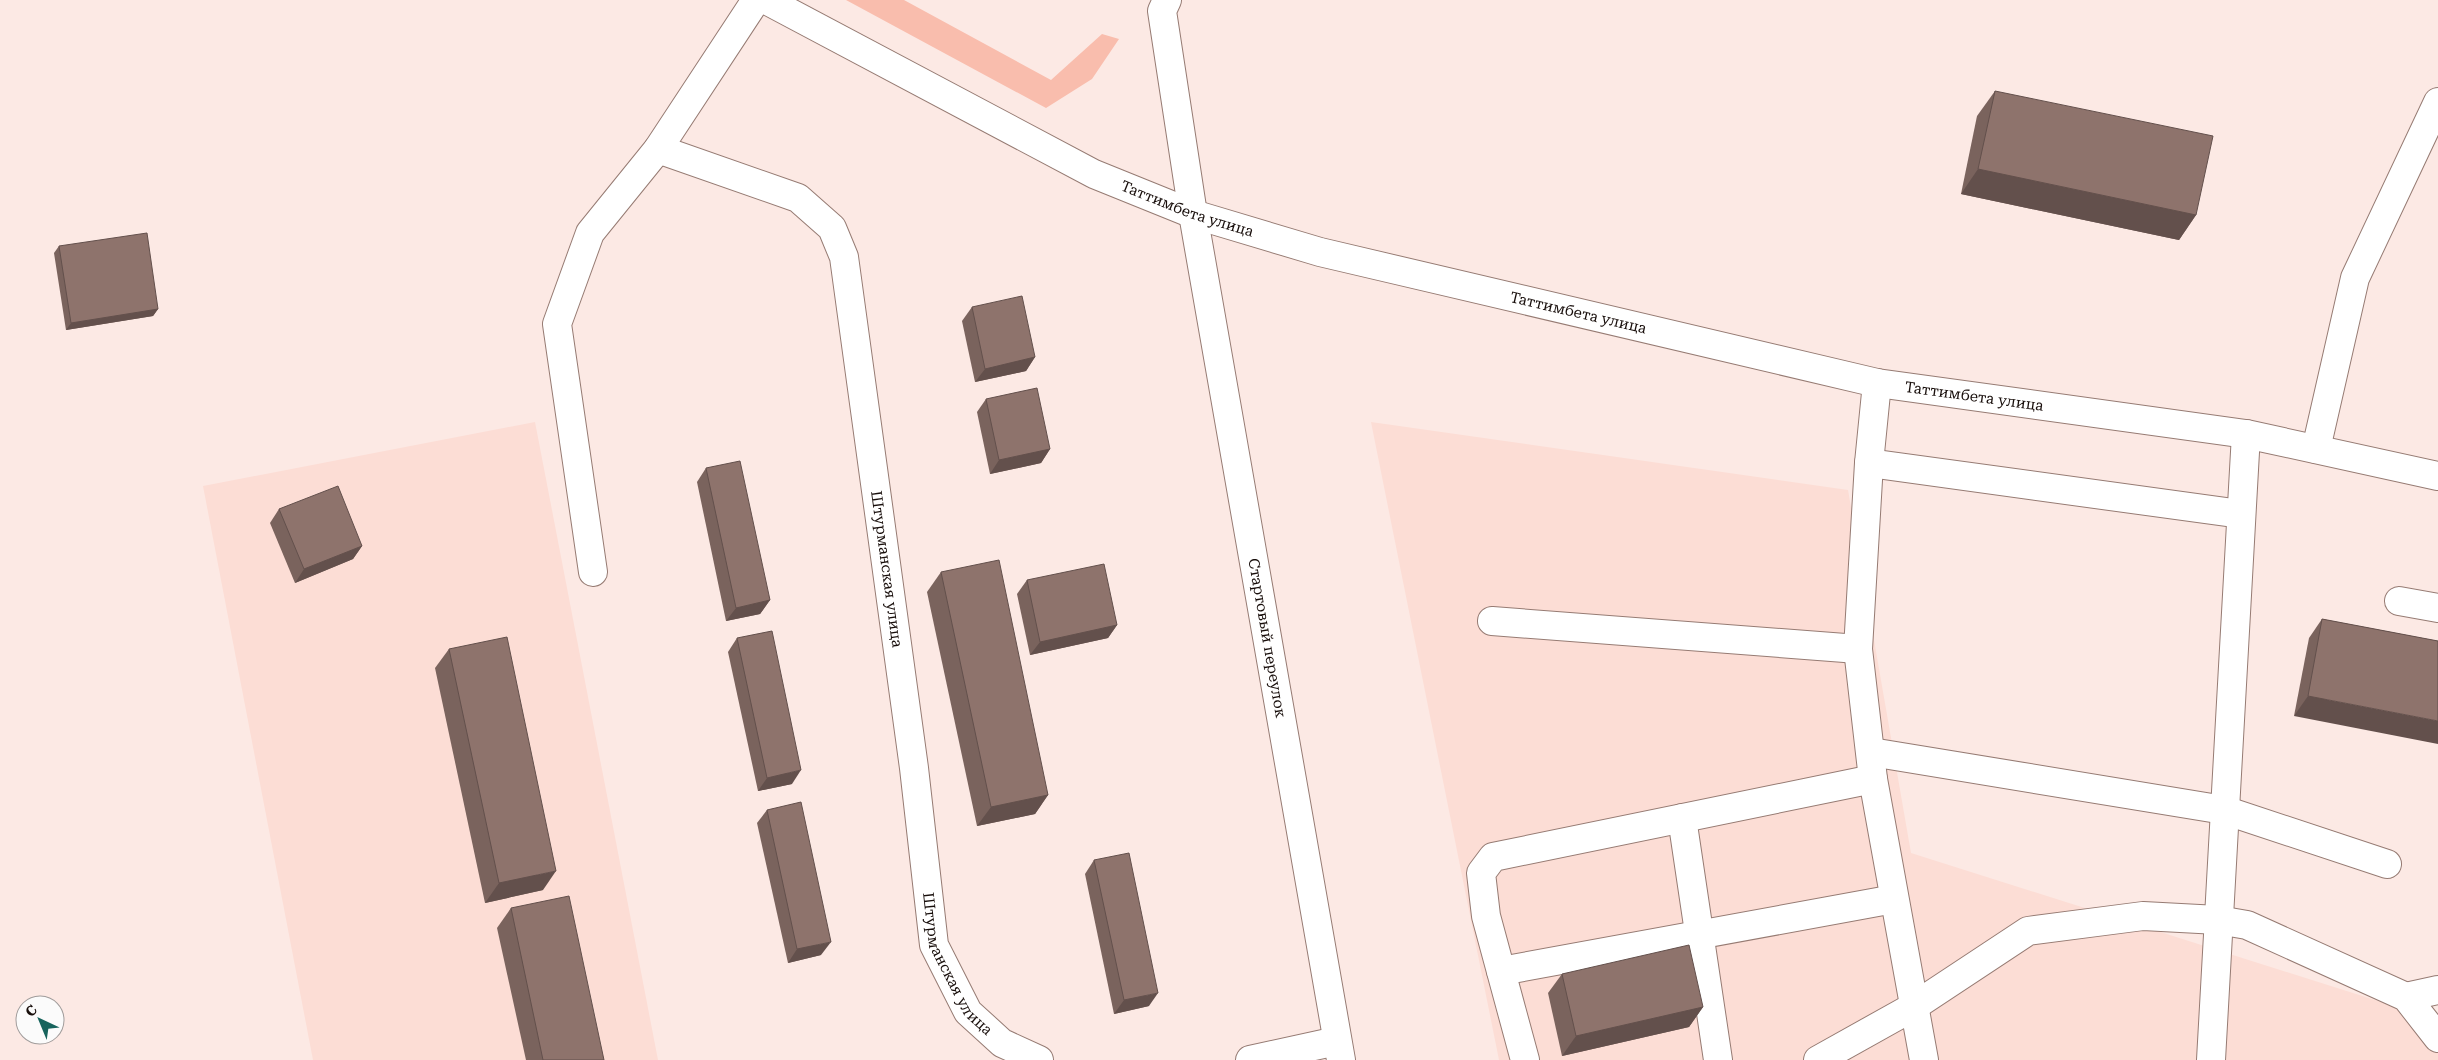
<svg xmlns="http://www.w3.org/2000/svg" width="2438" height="1060" font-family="'Roboto Serif',serif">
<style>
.built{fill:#fcddd5}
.green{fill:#f9bdad}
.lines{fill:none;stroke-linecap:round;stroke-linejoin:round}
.minor-casing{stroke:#967b73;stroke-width:30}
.major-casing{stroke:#967b73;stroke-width:30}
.minor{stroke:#fff;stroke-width:28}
.major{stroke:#fff;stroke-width:28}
.wall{fill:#7a635d}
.shaded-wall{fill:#63504c}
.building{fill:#8e736c;stroke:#63504c}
.labels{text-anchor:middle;stroke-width:5;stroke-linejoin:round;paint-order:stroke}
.street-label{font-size:15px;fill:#180e0b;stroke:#fbfbfb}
</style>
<rect width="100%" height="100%" fill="#fce9e4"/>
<g class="built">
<polygon points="535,422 658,1060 313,1060 203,486"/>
<polygon points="1371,422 1848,490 1911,853 2438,1020 2438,1060 1499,1060"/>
</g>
<polygon class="green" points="846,0 904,0 1051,80 1102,34 1119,39 1092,79 1046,108"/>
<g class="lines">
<g class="minor-casing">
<g id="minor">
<path id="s1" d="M1167,0L1162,11L1193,214L1341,1060"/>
<path id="s2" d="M658,149L798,198L832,228L844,257L914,768L934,945L968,1012L1002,1043L1039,1060"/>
<polyline points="1877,383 1869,463 1858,649 1873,779 1924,1060"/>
<polyline points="2316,449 2355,278 2438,102"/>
<polyline points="1869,463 2241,514"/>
<polyline points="593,572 557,324 590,233 658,149 756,0"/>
<polyline points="2399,601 2438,608"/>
<polyline points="1492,621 1858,649"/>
<polyline points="1871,752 2224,810 2387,864"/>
<polyline points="1682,818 1718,1060"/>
<polyline points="1501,971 1894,899"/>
<polyline points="2406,997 2438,990"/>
<polyline points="1250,1060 1337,1041"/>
<polyline points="1525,1060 1486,916 1481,873 1493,857 1873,779"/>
<polyline points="1818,1060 1913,1007 2028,931 2143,916 2218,920 2247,925 2406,997 2438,1038"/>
<polyline points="2211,1060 2246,434"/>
</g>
</g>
<g class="major-casing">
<g id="major">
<path id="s3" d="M766,0L1094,174L1193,214L1320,252L1877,383L2246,434L2438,476"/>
</g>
</g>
<use href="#minor" class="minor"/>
<use href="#major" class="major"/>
</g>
<g class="wall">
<polygon points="1995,91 2196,215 2179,240 1961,194 1977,116"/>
<polygon points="59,246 158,309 153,316 66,330 54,253"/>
<polygon points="972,307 1035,357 1026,371 975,382 962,321"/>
<polygon points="986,399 1050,449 1041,463 990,474 977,412"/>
<polygon points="706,468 770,600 760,614 726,621 697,482"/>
<polygon points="279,509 362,546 353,559 295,583 270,523"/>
<polygon points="941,572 1048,795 1035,814 977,826 927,592"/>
<polygon points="1027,580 1117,625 1108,638 1030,655 1017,594"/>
<polygon points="2322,619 2438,641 2294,716 2309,638"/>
<polygon points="737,638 792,784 758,791 728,652"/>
<polygon points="449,649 543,890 485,903 435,668"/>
<polygon points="767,810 821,955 788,963 757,823"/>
<polygon points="1094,860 1149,1006 1114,1014 1085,874"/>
<polygon points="511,908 604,1060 526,1060 497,928"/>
<polygon points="1562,974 1703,1007 1689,1027 1562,1056 1548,993"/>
</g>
<g class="shaded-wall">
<polygon points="1978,169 2196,215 2179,240 1961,194"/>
<polygon points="158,309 153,316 66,330 71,323"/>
<polygon points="1035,357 1026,371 975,382 985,369"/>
<polygon points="1050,449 1041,463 990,474 999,460"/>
<polygon points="362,546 353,559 295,583 304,569"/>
<polygon points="770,600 760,614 726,621 736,608"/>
<polygon points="1117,625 1108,638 1030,655 1040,642"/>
<polygon points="2308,696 2438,721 2438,744 2294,716"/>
<polygon points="801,770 792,784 758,791 767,778"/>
<polygon points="1048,795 1035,814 977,826 991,807"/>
<polygon points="556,871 543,890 485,903 499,883"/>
<polygon points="831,942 821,955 788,963 797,949"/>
<polygon points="1158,993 1149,1006 1114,1014 1124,1000"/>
<polygon points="1703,1007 1689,1027 1562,1056 1576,1036"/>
</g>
<g class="building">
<polygon points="1995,91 2213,136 2196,215 1978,169"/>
<polygon points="147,233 158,309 71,323 59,246"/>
<polygon points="1022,296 1035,357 985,369 972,307"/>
<polygon points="1037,388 1050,449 999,460 986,399"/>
<polygon points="740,461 770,600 736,608 706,468"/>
<polygon points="338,486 362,546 304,569 279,509"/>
<polygon points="999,560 1048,795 991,807 941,572"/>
<polygon points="1104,564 1117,625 1040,642 1027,580"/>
<polygon points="2322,619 2438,641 2438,721 2308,696"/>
<polygon points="772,631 801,770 767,778 737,638"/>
<polygon points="507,637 556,871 499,883 449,649"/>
<polygon points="801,802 831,942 797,949 767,810"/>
<polygon points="1129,853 1158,993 1124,1000 1094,860"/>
<polygon points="569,896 604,1060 543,1060 511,908"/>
<polygon points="1689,945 1703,1007 1576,1036 1562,974"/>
</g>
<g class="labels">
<g class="street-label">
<text dy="5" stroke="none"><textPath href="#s3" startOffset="471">Таттимбета улица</textPath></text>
<text dy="5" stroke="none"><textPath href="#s3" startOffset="876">Таттимбета улица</textPath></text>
<text dy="5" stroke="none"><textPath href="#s3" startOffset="1281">Таттимбета улица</textPath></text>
<text dy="5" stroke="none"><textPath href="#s2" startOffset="540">Штурманская улица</textPath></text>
<text dy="5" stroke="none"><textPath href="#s1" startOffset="648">Стартовый переулок</textPath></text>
<text dy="5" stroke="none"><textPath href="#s2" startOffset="945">Штурманская улица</textPath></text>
</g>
</g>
<g transform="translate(40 1020) rotate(316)"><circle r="24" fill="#fbfbfb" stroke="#a09c9b"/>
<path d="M0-4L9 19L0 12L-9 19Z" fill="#16635c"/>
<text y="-8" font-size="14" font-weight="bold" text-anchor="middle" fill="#180e0b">С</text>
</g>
</svg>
